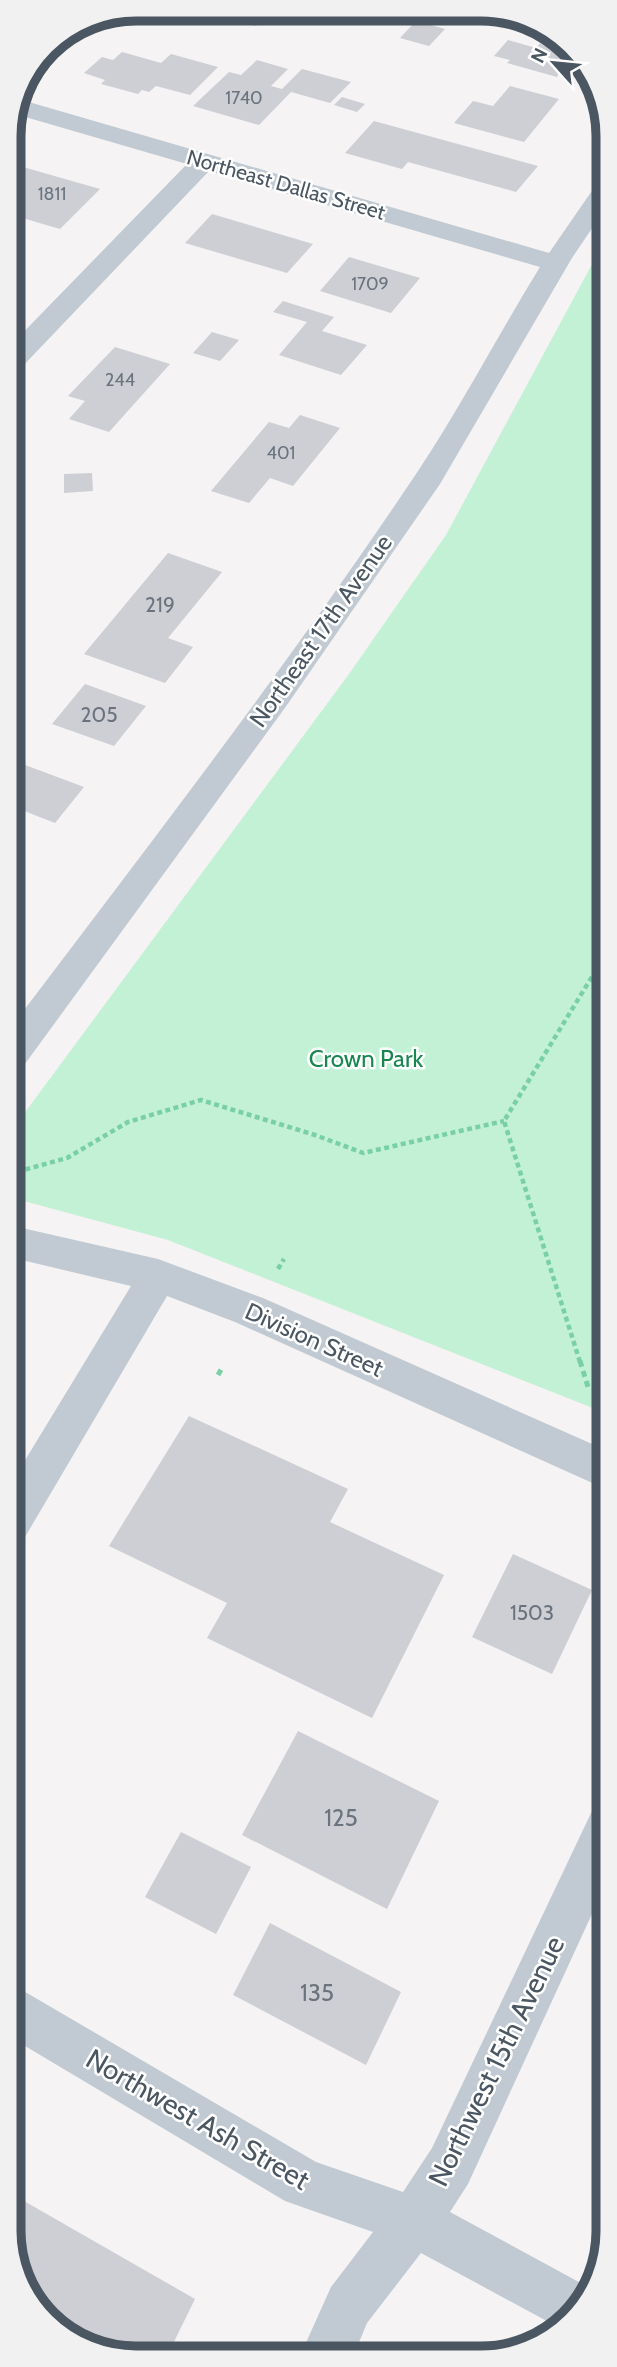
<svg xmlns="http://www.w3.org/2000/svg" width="617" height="2367" font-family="Cabin,sans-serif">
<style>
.green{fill:#c3f1d5}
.building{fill:#cdcfd5}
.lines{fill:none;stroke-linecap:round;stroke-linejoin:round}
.path-far2{stroke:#7ad0a6;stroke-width:3.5;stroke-dasharray:3.5 2.5;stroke-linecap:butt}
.path-far1{stroke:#7ad0a6;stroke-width:4.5;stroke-dasharray:5 3.5;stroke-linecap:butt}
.path{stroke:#7ad0a6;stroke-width:5;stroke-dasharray:6 4.5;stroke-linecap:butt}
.minor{fill:#c1cad2;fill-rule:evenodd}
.labels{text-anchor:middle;stroke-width:5;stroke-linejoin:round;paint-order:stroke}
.far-number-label{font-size:18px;fill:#6b747e}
.far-street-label{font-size:21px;fill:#4a5661;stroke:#fff}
.number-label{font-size:21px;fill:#6b747e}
.street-label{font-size:24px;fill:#4a5661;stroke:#fff}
.park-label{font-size:24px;fill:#17864f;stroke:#fff}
.near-number-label{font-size:24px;fill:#6b747e}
.near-street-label{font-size:28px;fill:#4a5661;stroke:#fff}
.rim{fill:none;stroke:#4a5661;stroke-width:9}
</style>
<rect width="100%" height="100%" fill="#f5f3f3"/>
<polygon class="green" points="607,241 608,1414 168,1240 9,1197 9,1134 349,674 446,535 597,255"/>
<g class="building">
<polygon points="250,10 258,10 269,13 256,26 239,22"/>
<polygon points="99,16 46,64 39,62 46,46 88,18"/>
<polygon points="416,21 445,29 429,46 400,38"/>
<polygon points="548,34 576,52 590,82 559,73 557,77 507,63 510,60 494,56 508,40 536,48"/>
<polygon points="122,52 161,63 171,54 218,67 190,95 156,86 149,92 142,90 138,94 101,84 105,80 84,73 102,57 113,60"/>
<polygon points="257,60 288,69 271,86 282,89 302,69 351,82 330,103 291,92 259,125 193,106 229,72 241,75"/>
<polygon points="510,86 559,99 524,142 454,123 473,101 493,106"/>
<polygon points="342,97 365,104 357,112 334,105"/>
<polygon points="374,121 538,166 516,192 408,162 402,169 345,153"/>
<polygon points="9,163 100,189 60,229 9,214 9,203 13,199 9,198"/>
<polygon points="212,214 313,244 287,273 185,243"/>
<polygon points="349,257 420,278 391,313 320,291"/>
<polygon points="283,301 334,317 322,331 367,345 341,375 279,355 307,322 273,312"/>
<polygon points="212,332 239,340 220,361 193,353"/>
<polygon points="115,347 170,364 109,432 69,419 85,401 68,396"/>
<polygon points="300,415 340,428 293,486 270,478 249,503 211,491 269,422 289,428"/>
<polygon points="92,473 93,491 64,493 64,474"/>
<polygon points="168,553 222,572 168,638 193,647 165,683 84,654"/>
<polygon points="85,684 146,706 114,746 52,724"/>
<polygon points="9,759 84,787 55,823 9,805"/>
<polygon points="189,1416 348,1489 330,1522 444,1575 372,1718 207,1638 227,1603 109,1546"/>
<polygon points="513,1554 592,1590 552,1674 472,1637"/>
<polygon points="298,1731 439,1801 387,1909 242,1835"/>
<polygon points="181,1832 251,1867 216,1934 145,1897"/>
<polygon points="270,1923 401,1992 366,2065 233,1995"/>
<polygon points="10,2193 195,2299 167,2356 111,2356 46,2321 10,2248"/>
</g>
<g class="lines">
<polyline class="path-far2" points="596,277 607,280"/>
<g class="path-far1">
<polyline points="592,979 607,984"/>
<polyline points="9,1174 67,1158 128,1122 201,1100 315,1135 363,1153 504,1121"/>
<polyline points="278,1269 284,1259"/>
<polyline points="580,1362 504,1121 607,952"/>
</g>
<g class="path">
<polyline points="580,1361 588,1387"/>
<polyline points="218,1375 222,1368"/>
</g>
<g class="minor">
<path d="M22,100L549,253L598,182L607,180V206L572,258L440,484L287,705L22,1068L9,1072V1030C148,846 290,663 418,471C462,405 498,335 540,267L209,171L19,370L9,373V347L187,164L15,114Z"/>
<polygon points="9,1225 158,1259 263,1298 608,1451 608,1490 235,1322 167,1296 25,1537 10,1542 10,1485 131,1286 9,1257"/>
<polygon points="608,1804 608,1879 468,2184 450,2212 588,2287 576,2315 556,2326 421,2253 367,2323 353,2357 300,2356 331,2287 373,2232 285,2201 10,2037 10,1986 27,1993 316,2162 403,2192 432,2148 592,1811"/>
</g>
</g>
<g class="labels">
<g class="far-number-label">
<text x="244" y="104">1740</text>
<text x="52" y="200">1811</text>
<text x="370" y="290">1709</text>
<text x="120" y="386">244</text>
<text x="281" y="459">401</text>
</g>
<g class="far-street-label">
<text transform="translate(286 185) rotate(16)" y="7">Northeast Dallas Street</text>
</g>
<g class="number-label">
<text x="160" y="612">219</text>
<text x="99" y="722">205</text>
<text x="532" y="1620">1503</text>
</g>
<g class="street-label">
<text transform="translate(321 631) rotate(-55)" y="8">Northeast 17th Avenue</text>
<text transform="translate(314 1340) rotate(24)" y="8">Division Street</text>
</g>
<g class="park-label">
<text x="366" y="1067">Crown Park</text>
</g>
<g class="near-number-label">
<text x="341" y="1826">125</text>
<text x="317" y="2001">135</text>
</g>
<g class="near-street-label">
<text transform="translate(496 2061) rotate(-64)" y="10">Northwest 15th Avenue</text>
<text transform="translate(198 2119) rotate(30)" y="10">Northwest Ash Street</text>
</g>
</g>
<path d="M0 0H617V2367H0ZM136 21H481A115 115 0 0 1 596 136V2231A115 115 0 0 1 481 2346H136A115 115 0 0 1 21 2231V136A115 115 0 0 1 136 21Z" fill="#f1f1f2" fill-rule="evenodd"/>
<path class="rim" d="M136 21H481A115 115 0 0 1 596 136V2231A115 115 0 0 1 481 2346H136A115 115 0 0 1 21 2231V136A115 115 0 0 1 136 21Z"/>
<g transform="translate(554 63) rotate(297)" stroke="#ffffff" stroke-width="5" paint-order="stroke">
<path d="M0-5L12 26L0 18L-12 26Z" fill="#4a5661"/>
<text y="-10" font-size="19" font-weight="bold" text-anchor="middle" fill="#4a5661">N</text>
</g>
</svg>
